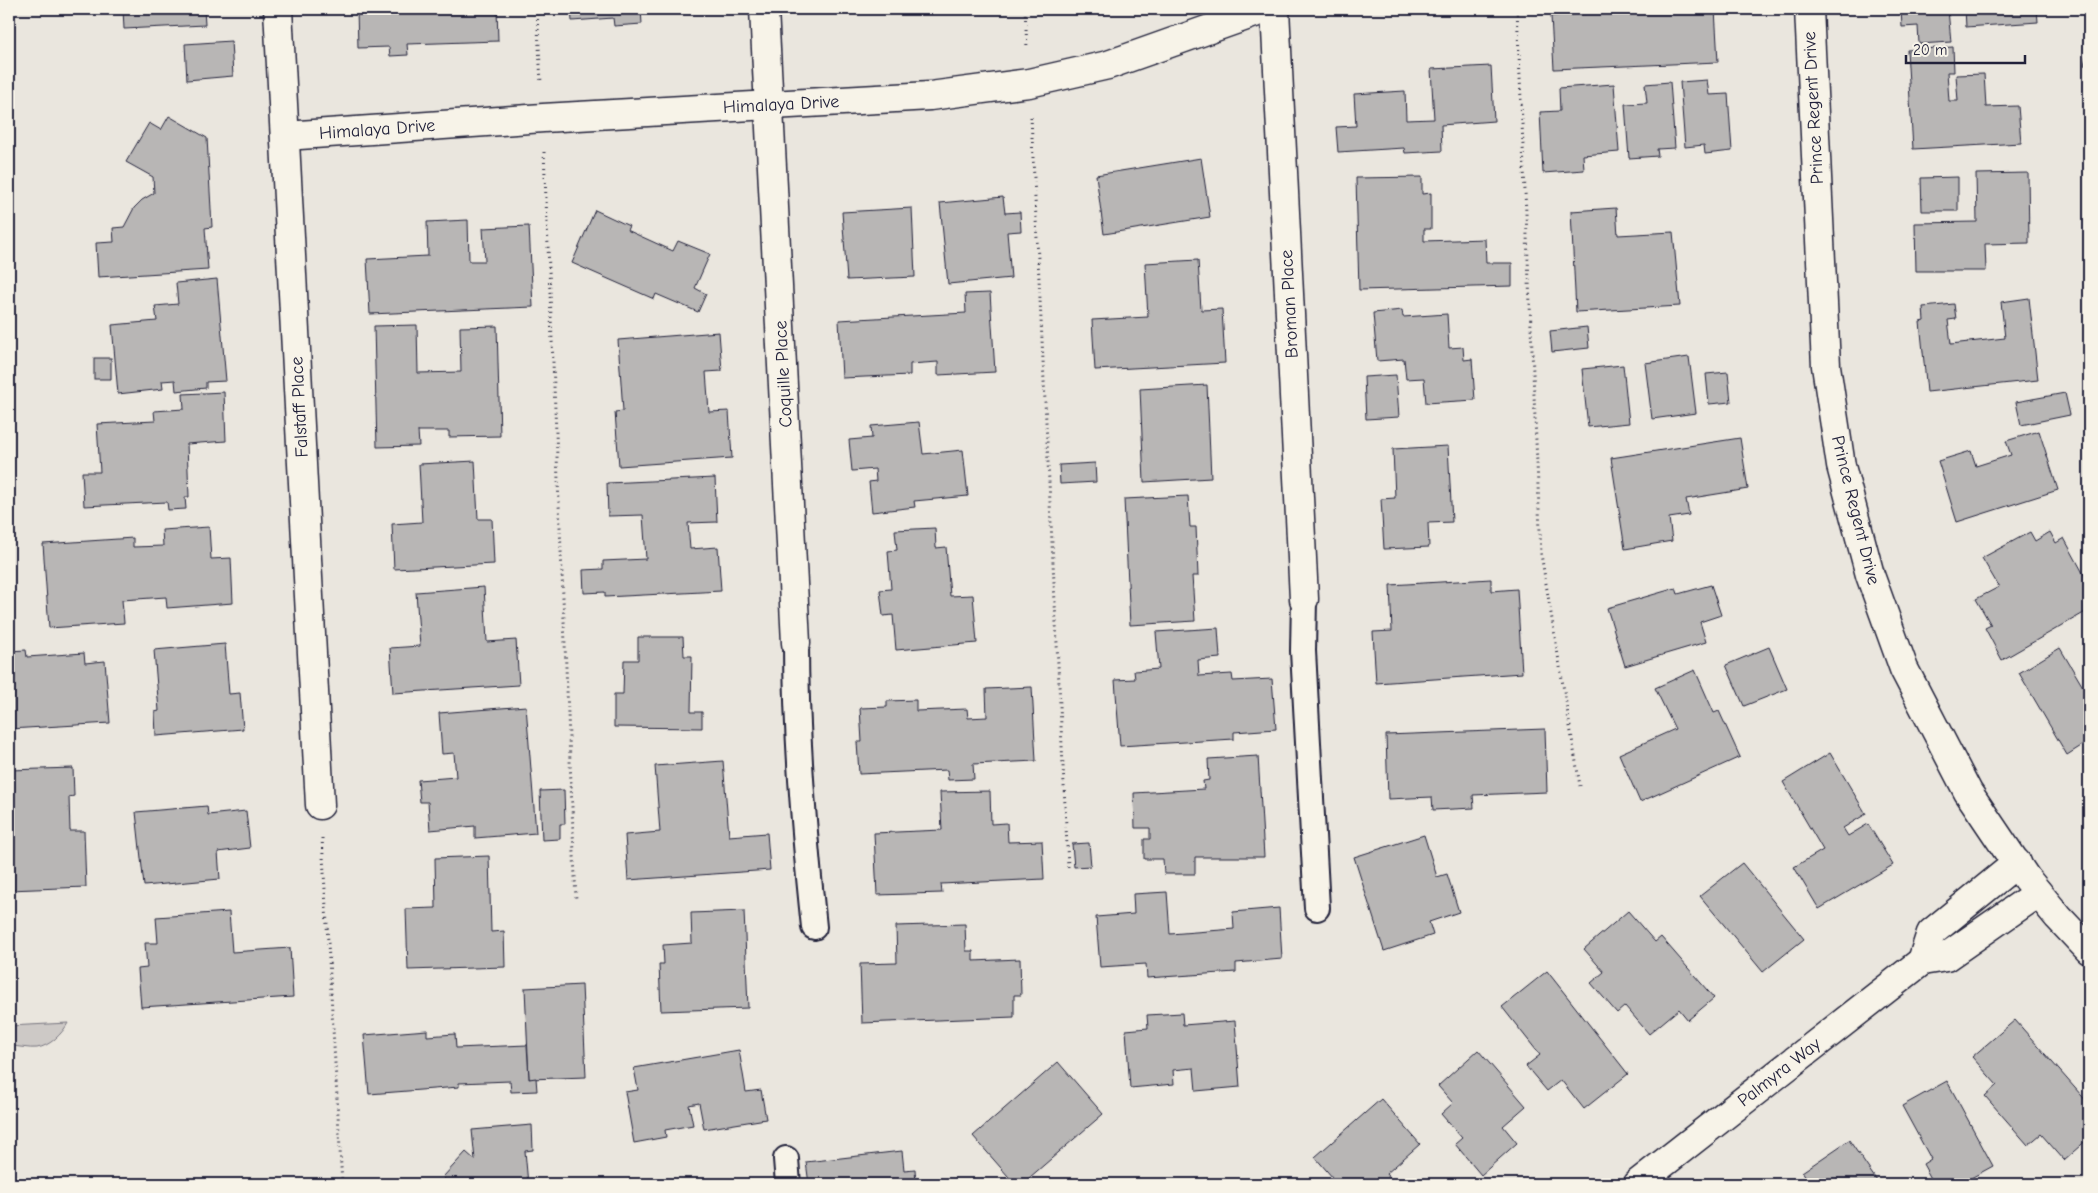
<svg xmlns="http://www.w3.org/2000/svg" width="2098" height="1193" font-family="'Comic Neue',sans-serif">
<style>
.green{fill:#cdc9c6;stroke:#787680}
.building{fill:#b8b6b5;stroke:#22223b}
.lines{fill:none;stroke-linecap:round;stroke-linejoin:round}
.lane-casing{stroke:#22223b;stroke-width:28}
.street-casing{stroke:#22223b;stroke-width:31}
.secondary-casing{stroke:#22223b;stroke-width:31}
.path{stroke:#22223b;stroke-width:3;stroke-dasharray:1 4;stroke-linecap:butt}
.lane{stroke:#f7f3e8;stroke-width:24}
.street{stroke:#f7f3e8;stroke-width:28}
.secondary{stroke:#f7f3e8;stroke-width:28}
.labels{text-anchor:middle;stroke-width:4;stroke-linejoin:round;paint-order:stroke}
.street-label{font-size:18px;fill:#22223b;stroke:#f7f3e8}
</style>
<rect width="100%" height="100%" fill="#eae6de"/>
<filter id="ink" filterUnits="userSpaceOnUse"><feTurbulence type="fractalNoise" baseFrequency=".02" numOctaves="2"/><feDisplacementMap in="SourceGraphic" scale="10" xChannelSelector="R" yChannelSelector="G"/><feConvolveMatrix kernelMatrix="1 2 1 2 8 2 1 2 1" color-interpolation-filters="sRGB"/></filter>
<g filter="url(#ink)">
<path class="green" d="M68,1023C62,1034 50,1046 37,1048C29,1049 18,1046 9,1046V1026Z"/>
<g class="building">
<polygon points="123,9 204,9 205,25 124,29"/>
<polygon points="357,9 497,9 498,41 407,44 408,55 390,56 389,47 358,48"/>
<polygon points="571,9 641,9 642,24 614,26 613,18 572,21"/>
<polygon points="1586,9 1621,9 1622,12 1715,9 1718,62 1554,69 1551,16 1586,14"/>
<polygon points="1901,9 2037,9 2038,22 1966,27 1965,9 1948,10 1951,42 1919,44 1918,26 1902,27"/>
<polygon points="231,41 233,76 187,80 185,44"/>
<polygon points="2089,44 2089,66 2084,65"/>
<polygon points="1953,47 1954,72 1947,72 1949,101 1958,101 1956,75 1984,74 1986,107 2018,106 2021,143 1913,149 1907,50"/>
<polygon points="1491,66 1494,121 1441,125 1442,151 1405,153 1404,148 1338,152 1336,127 1356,126 1354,94 1405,91 1406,120 1434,119 1431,69"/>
<polygon points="1707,80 1709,95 1728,94 1732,151 1705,154 1704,145 1685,147 1680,82"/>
<polygon points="1670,82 1675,148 1657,149 1658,156 1629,158 1625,104 1647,103 1645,84"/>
<polygon points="1614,84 1619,152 1583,155 1584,170 1543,173 1540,112 1560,111 1559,88"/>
<polygon points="169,116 207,138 212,227 205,228 208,270 98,277 96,243 114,242 113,228 124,227 134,208 142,200 154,193 153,177 126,162 149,123 161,130"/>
<polygon points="1201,158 1210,217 1104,234 1096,175"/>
<polygon points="2028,173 2029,243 1985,244 1986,271 1916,271 1915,223 1977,222 1976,174"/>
<polygon points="1422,177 1422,194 1431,193 1431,229 1424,229 1424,241 1485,239 1486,263 1512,263 1512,286 1359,290 1356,178"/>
<polygon points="1958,177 1958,211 1922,211 1921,178"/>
<polygon points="1003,197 1005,213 1020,212 1021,231 1007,232 1011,278 948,284 940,203"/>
<polygon points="912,208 915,277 847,280 842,212"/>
<polygon points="1616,208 1618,235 1673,232 1680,306 1576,312 1571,211"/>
<polygon points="595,210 629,226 627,230 673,251 678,241 710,254 695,288 706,294 698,312 656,294 654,299 572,263"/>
<polygon points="468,220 469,261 485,261 483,228 529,226 533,307 370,314 367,259 428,256 427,222"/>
<polygon points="1198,260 1201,310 1222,309 1225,363 1095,370 1092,320 1148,317 1145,263"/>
<polygon points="217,279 226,381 206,382 206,388 176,391 175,380 162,381 163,389 118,394 112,325 157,321 155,306 178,304 176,283"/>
<polygon points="990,293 995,372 938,375 938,362 910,364 910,375 842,378 839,320 966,313 965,294"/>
<polygon points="2029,298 2038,380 1927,392 1920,322 1924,321 1923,307 1954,304 1956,319 1948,320 1951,344 2005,338 2001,302"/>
<polygon points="1402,310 1403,317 1447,314 1449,348 1463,347 1464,360 1472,359 1475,400 1426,403 1424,378 1406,379 1404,359 1377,361 1373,313"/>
<polygon points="417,325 418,373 461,372 460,327 497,326 500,436 449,437 449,431 418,431 419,446 377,447 374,326"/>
<polygon points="1587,327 1589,348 1552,352 1550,331"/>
<polygon points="719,332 722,371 706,372 709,412 729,411 732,458 619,466 615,412 623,411 618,340"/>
<polygon points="2089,344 2089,363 2085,362"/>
<polygon points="1689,357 1696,413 1652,419 1645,363"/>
<rect x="94" y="358" width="17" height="21"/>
<polygon points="1623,365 1629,423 1588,427 1582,369"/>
<polygon points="1728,372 1731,402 1709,404 1706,374"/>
<polygon points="1396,375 1399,417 1366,419 1364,377"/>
<polygon points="1207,385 1211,478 1144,482 1140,389"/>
<polygon points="224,392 226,441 187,444 189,497 185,497 186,509 168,510 167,502 84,506 82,472 100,472 97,424 155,421 154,411 184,409 183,394"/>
<polygon points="2065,393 2070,415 2021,425 2016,402"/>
<polygon points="919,422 923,454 963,450 968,496 914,501 915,507 872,512 869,482 876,481 875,469 852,471 849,440 872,438 871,426"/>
<polygon points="2039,431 2058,490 1957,522 1938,461 1971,451 1976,466 2011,455 2006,441"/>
<polygon points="1740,438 1748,489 1686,499 1689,515 1669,518 1672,541 1625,549 1611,458"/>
<polygon points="1448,446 1452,522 1428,523 1429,547 1384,549 1381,499 1395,498 1393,449"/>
<polygon points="475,461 478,519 492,519 494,564 394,569 392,524 422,522 419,464"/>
<polygon points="1095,463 1096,482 1060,484 1059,465"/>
<polygon points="715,478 717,522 688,523 690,549 718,547 721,591 605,597 605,592 584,593 583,570 603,569 603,561 646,559 643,515 608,516 607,483"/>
<polygon points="1188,496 1190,527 1196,527 1198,576 1192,576 1195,621 1130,625 1124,499"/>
<polygon points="209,527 211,559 231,558 233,603 167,608 166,597 122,600 124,623 49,628 43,544 133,538 133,547 163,546 162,530"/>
<polygon points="935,528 936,548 946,547 950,596 973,595 977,643 896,650 893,615 883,616 880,590 891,589 888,551 897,550 895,530"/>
<polygon points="2030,532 2035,541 2050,532 2056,543 2064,538 2089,584 2089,610 2002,660 1985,628 1991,625 1976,599 1999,587 1982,558"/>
<polygon points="1491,579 1491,591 1517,589 1522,673 1376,683 1373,632 1392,631 1390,585"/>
<polygon points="1711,585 1721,615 1700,622 1706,642 1625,666 1607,608 1676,588 1678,594"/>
<polygon points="484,587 487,642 516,640 519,685 393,693 390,648 420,646 416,592"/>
<polygon points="1218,628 1220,658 1198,660 1199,676 1232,674 1233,681 1272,679 1276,729 1234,732 1234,739 1120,746 1115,680 1135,679 1134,671 1159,669 1156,632"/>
<polygon points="638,637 683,637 684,656 692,656 691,712 702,712 702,728 614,727 614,694 623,694 624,660 638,660"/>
<polygon points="225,644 229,694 240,693 243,729 156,736 155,712 159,711 154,650"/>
<polygon points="1769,647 1787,689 1744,706 1726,665"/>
<polygon points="2060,648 2089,697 2089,741 2067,755 2019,673"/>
<polygon points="26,650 27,657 84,653 85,663 105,661 110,723 10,729 9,651"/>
<polygon points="1695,670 1714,713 1719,711 1740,757 1640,802 1619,754 1675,729 1655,688"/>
<polygon points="1032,687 1036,761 973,764 974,779 948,780 947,770 859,774 857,742 862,742 860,708 887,707 887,701 916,700 916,711 967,709 968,718 987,717 986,689"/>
<polygon points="526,706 536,833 475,838 475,826 430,830 428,802 420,802 418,780 456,777 454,753 442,754 439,713"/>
<polygon points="1545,729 1547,792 1473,795 1474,808 1433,810 1432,797 1388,799 1386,735"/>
<polygon points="1830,753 1866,814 1843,828 1848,836 1868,824 1893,865 1819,909 1794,867 1823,850 1783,782"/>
<polygon points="1258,756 1264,857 1195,857 1195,874 1164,874 1163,859 1144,859 1144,839 1150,839 1150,828 1135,828 1134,793 1204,789 1203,781 1209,780 1208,759"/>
<polygon points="723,761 729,836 767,833 770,870 628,880 625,835 660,832 655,766"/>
<polygon points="73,768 74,796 69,797 70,831 84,831 86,887 9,890 9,770"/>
<polygon points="564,790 565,824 560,824 560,839 542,840 540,791"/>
<polygon points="990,791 991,824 1007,823 1008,842 1042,841 1044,879 941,884 942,893 877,895 874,833 942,830 940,792"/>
<polygon points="207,806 208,815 246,811 250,848 218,852 220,879 144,886 136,812"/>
<polygon points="1424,835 1437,877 1447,874 1459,912 1429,922 1433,935 1384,951 1354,857"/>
<polygon points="1089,843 1091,866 1074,867 1072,844"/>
<polygon points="489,856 491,932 504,931 505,967 408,970 406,909 436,908 435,858"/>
<polygon points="1742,863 1804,939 1763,972 1700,896"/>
<polygon points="1167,892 1170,934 1234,929 1233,912 1279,908 1282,959 1236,963 1236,972 1147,978 1146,964 1100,967 1096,917 1134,914 1133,894"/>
<polygon points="744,911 748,1008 661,1011 659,964 664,964 663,945 692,943 691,913"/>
<polygon points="1628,911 1655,942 1661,937 1714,998 1688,1020 1679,1009 1649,1034 1625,1006 1617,1013 1591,983 1604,972 1584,949"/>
<polygon points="229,912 232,952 290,948 293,997 141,1007 138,969 147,968 145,943 158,943 156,917"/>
<polygon points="965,924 966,951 973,951 973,961 1020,959 1021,995 1014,995 1014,1017 862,1023 860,964 897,963 896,926"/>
<polygon points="1547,971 1628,1074 1584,1109 1561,1080 1547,1091 1526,1066 1540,1055 1502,1007"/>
<polygon points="582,985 586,1077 529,1079 525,988"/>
<polygon points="1182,1013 1183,1025 1235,1021 1240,1087 1196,1091 1194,1068 1173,1070 1174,1084 1130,1088 1126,1030 1148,1028 1147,1015"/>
<polygon points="2015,1020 2089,1104 2089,1138 2064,1160 2041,1134 2028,1145 1985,1096 1997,1085 1972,1057"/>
<polygon points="427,1030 427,1036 455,1034 456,1048 527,1045 529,1079 536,1078 537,1091 511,1092 510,1081 459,1083 459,1087 369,1094 364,1035"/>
<polygon points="739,1050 746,1092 761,1090 766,1119 704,1129 699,1103 689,1105 693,1125 665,1130 666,1137 634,1143 625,1092 638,1090 634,1068"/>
<polygon points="1478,1050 1526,1106 1503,1126 1517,1143 1481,1175 1455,1144 1462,1138 1441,1114 1453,1103 1438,1086"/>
<polygon points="1058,1062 1103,1114 1022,1184 1015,1184 973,1136"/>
<polygon points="1947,1081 1993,1166 1960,1184 1934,1184 1923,1164 1931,1159 1902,1106"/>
<polygon points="1381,1099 1420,1144 1386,1174 1395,1184 1338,1184 1315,1157"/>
<polygon points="532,1125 533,1150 525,1151 528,1184 449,1184 443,1177 466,1152 475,1160 472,1130"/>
<polygon points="1849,1140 1879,1184 1810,1184 1802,1172"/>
<polygon points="902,1151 904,1170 915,1169 916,1184 809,1184 806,1162"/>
</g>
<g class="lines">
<g class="lane-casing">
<g id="lane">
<polyline points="1304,599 1303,651 1317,908"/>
<path d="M796,643C796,739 804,833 814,927"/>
<polyline points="786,1159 788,1184"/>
</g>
</g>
<g class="street-casing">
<g id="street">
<polyline points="278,9 320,805"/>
<polyline points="764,9 796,643"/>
<polyline points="1275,9 1304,599"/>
<polyline points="285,136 543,118 930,96 1029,83 1108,65 1266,9"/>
<polyline points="1922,961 1931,933 2017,863"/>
<polyline points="1637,1184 1922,961 1946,957 2038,893"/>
</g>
</g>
<g class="secondary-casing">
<polyline id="secondary" points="1809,9 1826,366 1841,466 1870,575 1904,669 1968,792 2026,878 2058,917 2089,950"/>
</g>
<g class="path">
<polyline points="537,9 541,83"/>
<polyline points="1025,9 1027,48"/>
<polyline points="1517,9 1541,554 1580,786"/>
<polyline points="1031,117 1068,867"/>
<polyline points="544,152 576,901"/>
<polyline points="322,838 342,1184"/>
</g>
<use href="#lane" class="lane"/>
<use href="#street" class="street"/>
<use href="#secondary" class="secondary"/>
</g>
</g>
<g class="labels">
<g class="street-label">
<text transform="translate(781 104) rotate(-3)" y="6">Himalaya Drive</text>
<text transform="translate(1813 108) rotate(-93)" y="6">Prince Regent Drive</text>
<text transform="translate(377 129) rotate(-4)" y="6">Himalaya Drive</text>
<text transform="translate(1289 304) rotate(-93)" y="6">Broman Place</text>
<text transform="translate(783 374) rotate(-93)" y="6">Coquille Place</text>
<text transform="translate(299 407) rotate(-93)" y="6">Falstaff Place</text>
<text transform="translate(1856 510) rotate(76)" y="6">Prince Regent Drive</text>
<text transform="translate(1779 1072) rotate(-38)" y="6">Palmyra Way</text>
</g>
</g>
<rect width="2098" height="1193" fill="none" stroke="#f7f3e8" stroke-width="30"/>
<rect x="15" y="15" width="2068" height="1163" fill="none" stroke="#22223b" stroke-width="2" filter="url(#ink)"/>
<path d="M1906 55v8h119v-8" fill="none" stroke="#22223b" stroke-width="2.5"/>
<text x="1913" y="55" font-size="15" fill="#22223b" stroke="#f7f3e8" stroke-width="4" paint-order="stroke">20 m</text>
</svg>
